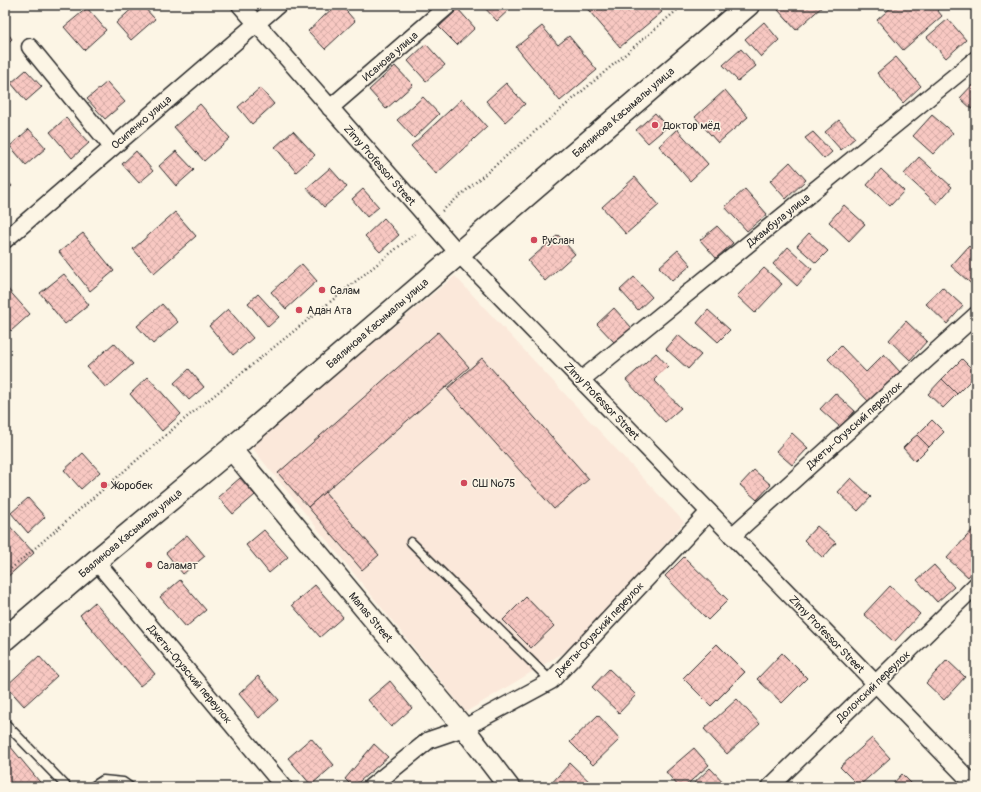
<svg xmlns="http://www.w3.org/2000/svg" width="981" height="792" font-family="Pangolin,sans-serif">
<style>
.built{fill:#fbe8da}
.building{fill:url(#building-cross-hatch);stroke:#2b2b2b}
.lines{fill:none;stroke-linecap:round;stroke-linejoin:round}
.service-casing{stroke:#2b2b2b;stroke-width:11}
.minor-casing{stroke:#2b2b2b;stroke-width:19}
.tertiary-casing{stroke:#2b2b2b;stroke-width:23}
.secondary-casing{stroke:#2b2b2b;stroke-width:25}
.path{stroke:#2b2b2b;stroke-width:2.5;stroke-dasharray:1 3;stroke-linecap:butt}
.service{stroke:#fcf5e5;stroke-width:8}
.minor{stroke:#fcf5e5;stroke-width:16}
.tertiary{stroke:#fcf5e5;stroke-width:20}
.secondary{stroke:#fcf5e5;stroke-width:22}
.poi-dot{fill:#d1495b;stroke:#fcf5e5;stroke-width:1.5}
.labels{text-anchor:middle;stroke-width:3;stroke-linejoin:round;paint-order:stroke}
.street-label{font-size:11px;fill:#2b2b2b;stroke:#fcf5e5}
.poi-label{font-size:11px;fill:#2b2b2b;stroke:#fcf5e5;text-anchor:start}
</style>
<defs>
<pattern id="building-cross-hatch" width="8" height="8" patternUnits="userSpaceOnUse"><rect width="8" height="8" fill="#f8c8c2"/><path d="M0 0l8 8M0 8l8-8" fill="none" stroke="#d5aca7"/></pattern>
</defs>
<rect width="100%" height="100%" fill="#fcf5e5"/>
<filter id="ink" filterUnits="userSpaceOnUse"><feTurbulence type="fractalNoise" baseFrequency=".025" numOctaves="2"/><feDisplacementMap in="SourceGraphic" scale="8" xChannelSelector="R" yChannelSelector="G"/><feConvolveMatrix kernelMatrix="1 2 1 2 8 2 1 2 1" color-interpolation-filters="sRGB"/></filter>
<g filter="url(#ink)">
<polygon class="built" points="455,276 684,522 584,640 466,712 249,444"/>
<g class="building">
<polygon points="136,5 142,5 155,19 131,40 116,23"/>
<polygon points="336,5 341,5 355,21 325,49 308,31"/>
<polygon points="482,5 512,5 513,6 497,21"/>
<polygon points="584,5 657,5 662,12 620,47"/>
<polygon points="784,5 824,5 796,30 778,10"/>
<polygon points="894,5 933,5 942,16 903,50 877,20"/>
<polygon points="87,8 106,30 84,50 64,27"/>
<polygon points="458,9 475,28 457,45 439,27"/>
<polygon points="948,19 966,40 946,58 927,37"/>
<polygon points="764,22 779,40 761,57 745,39"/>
<polygon points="542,26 558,45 569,36 597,70 560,101 516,47"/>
<polygon points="5,30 12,39 5,46"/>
<polygon points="426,44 445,65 426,81 408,61"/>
<polygon points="741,49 756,66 738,81 723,65"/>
<polygon points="896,57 921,86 903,103 877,73"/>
<polygon points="395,66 413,85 386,109 369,90"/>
<polygon points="26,70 42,87 26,101 11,83"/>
<polygon points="976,81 976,113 960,98"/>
<polygon points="107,82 125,102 105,119 87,99"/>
<polygon points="506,83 525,104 505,122 486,101"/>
<polygon points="260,88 274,104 252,124 238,107"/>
<polygon points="725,90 748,117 718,143 695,117"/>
<polygon points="423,97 439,114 414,138 397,120"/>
<polygon points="462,99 487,127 436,174 411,146"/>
<polygon points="200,104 230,138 204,161 174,127"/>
<polygon points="655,113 667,127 648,143 636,130"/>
<polygon points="932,115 953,133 933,154 913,136"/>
<polygon points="66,118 89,143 72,158 50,132"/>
<polygon points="839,120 855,138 841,150 825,132"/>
<polygon points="29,129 46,148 26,165 10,146"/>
<polygon points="677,129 708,164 690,181 659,146"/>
<polygon points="293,131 315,155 296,172 275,147"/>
<polygon points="813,132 832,152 824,159 805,138"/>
<polygon points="136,151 153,171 139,183 122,164"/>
<polygon points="176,151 194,170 176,186 159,166"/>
<polygon points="919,157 952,187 937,204 904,174"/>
<polygon points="790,162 806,180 786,199 770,181"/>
<polygon points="330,168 347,187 324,207 307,188"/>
<polygon points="881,169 904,191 890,206 867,185"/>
<polygon points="635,177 659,205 626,234 602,207"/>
<polygon points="5,178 12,186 5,192"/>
<polygon points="363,189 379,207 367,217 352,199"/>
<polygon points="745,189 767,214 747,231 725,207"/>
<polygon points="844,205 865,224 849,241 829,222"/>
<polygon points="175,212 196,236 154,273 133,249"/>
<polygon points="384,218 399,235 380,252 365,236"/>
<polygon points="717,226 733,243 716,258 700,240"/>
<polygon points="83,233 114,271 90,291 59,252"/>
<polygon points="809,233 828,251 816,263 797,246"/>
<polygon points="558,235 575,254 545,281 528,261"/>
<polygon points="969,246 976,253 976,288 951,266"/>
<polygon points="788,247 812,269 797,286 773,264"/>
<polygon points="678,250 691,265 672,281 659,267"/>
<polygon points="302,264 317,281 286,309 271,292"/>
<polygon points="764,268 782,284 755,313 737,296"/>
<polygon points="64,274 89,305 65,324 40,293"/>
<polygon points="634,277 652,297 638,310 620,290"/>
<polygon points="5,286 30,314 11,331 5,324"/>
<polygon points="942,287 963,306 947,324 926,304"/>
<polygon points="258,294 279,317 268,327 248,303"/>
<polygon points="162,304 178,322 153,344 137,326"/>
<polygon points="614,308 632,328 615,343 597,324"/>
<polygon points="228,309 253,338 233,355 209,326"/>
<polygon points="708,310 730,330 718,342 697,323"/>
<polygon points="906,321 927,341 910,360 889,340"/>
<polygon points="438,332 469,367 308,507 278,473"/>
<polygon points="678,335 701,355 688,369 666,349"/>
<polygon points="114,343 133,364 106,388 87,367"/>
<polygon points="841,346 866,372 884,354 900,372 869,402 828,359"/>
<polygon points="656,353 668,366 654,380 681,408 665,422 626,380"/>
<polygon points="482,358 589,479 554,509 447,389"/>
<polygon points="962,359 976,373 976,375 957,394 942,379"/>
<polygon points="189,369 204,387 189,400 174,383"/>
<polygon points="148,377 181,414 162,431 130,394"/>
<polygon points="942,379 957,394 943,408 928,394"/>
<polygon points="835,393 855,411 840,427 820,409"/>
<polygon points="932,420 944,432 929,447 917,435"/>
<polygon points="792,433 808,448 792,465 776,451"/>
<polygon points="917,435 929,447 915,461 903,448 913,438"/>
<polygon points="83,453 100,472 81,489 64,470"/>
<polygon points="754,470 771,485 757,500 740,485"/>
<polygon points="240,478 255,495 233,514 218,497"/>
<polygon points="851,478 871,497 858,511 838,492"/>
<polygon points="325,492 379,555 362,570 308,507"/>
<polygon points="28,498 45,517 28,533 11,513"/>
<polygon points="5,521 34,553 5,579"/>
<polygon points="817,526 836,543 823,558 804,540"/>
<polygon points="976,526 976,568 968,577 947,558"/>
<polygon points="264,530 288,557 269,573 246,545"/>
<polygon points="187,535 205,556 183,574 166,553"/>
<polygon points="684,557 728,600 708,620 665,576"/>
<polygon points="934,565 954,587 937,602 917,580"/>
<polygon points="180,580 206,610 186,627 160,597"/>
<polygon points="315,585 343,617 320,637 292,605"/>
<polygon points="890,586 920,614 894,642 864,614"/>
<polygon points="526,597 554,626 531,648 503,620"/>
<polygon points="95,602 155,674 140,686 80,615"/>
<polygon points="717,644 745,672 711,706 683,678"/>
<polygon points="782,653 807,678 782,703 757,679"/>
<polygon points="39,656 57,676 24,706 6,686"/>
<polygon points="947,660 965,677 944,700 926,683"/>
<polygon points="609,669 636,695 619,713 592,687"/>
<polygon points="258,676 279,700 259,718 239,694"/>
<polygon points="390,681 412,708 391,727 368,700"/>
<polygon points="737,699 760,724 727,754 704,729"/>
<polygon points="598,715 620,739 593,765 570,742"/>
<polygon points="311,738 334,765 311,785 288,758"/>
<polygon points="872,738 890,758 859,786 840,767"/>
<polygon points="5,740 44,787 5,787"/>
<polygon points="374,744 388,757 353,787 345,779"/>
<polygon points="694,748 709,765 684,787 679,787 666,772"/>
<polygon points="570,763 595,787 548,787"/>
<polygon points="710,768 728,787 690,787"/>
<polygon points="902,774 915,787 890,787"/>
</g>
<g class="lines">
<g class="service-casing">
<g id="service">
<polyline points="411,542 551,681"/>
<polyline points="5,723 67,787"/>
<polyline points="92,787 103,780 123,782 130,787"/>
</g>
</g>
<g class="minor-casing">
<g id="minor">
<polyline points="240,5 459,254 976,787"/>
<polyline points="30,47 112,147"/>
<polyline points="330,108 449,5"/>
<polyline points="5,240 278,5"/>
<polyline points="581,380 976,59"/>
<polyline points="732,536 976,315"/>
<polyline points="96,561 284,787"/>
<polyline points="371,787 429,740 464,728 551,681 709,512"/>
<polyline points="770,787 976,585"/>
</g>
</g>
<g class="tertiary-casing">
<polyline id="tertiary" points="231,449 464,728 509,787"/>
</g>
<g class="secondary-casing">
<polyline id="secondary" points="5,639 96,561 231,449 748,5"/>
</g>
<g class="path">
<polyline points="442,211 683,5"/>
<polyline points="5,574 181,422 417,232"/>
</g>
<use href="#service" class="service"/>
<use href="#minor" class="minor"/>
<use href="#tertiary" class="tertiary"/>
<use href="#secondary" class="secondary"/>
</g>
</g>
<g class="poi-dot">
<circle cx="655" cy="125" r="4"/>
<circle cx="534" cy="240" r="4"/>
<circle cx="322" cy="290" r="4"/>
<circle cx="299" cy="310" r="4"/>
<circle cx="464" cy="483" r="4"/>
<circle cx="104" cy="485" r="4"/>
<circle cx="149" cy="565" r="4"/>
</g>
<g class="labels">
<g class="street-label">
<text transform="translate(390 56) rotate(-41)" y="4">Исанова улица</text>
<text transform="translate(623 112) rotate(-41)" y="4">Баялинова Касымалы улица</text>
<text transform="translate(141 122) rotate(-41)" y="4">Осипенко улица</text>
<text transform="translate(380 165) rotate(49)" y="4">Zimy Professor Street</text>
<text transform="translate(778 220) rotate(-39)" y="4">Джамбула улица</text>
<text transform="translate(377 323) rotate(-41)" y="4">Баялинова Касымалы улица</text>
<text transform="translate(602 401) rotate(46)" y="4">Zimy Professor Street</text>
<text transform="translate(854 425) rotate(-42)" y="4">Джеты-Огузский переулок</text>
<text transform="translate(130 533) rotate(-40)" y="4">Баялинова Касымалы улица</text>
<text transform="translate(371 617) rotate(50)" y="4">Manas Street</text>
<text transform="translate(599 629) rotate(-47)" y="4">Джеты-Огузский переулок</text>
<text transform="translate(827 634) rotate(46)" y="4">Zimy Professor Street</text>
<text transform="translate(190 674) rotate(50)" y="4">Джеты-Огузский переулок</text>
<text transform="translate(873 686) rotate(-44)" y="4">Долонский переулок</text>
</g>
<g class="poi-label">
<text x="663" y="129">Доктор мёд</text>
<text x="542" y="244">Руслан</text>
<text x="330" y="294">Салам</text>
<text x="307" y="314">Адан Ата</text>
<text x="472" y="487">СШ №75</text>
<text x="112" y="489">Жоробек</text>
<text x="157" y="569">Саламат</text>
</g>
</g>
<rect width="981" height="792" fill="none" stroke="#fcf5e5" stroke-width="20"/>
<rect x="10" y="10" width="961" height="772" fill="none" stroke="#2b2b2b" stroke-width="1.5" filter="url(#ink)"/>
</svg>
